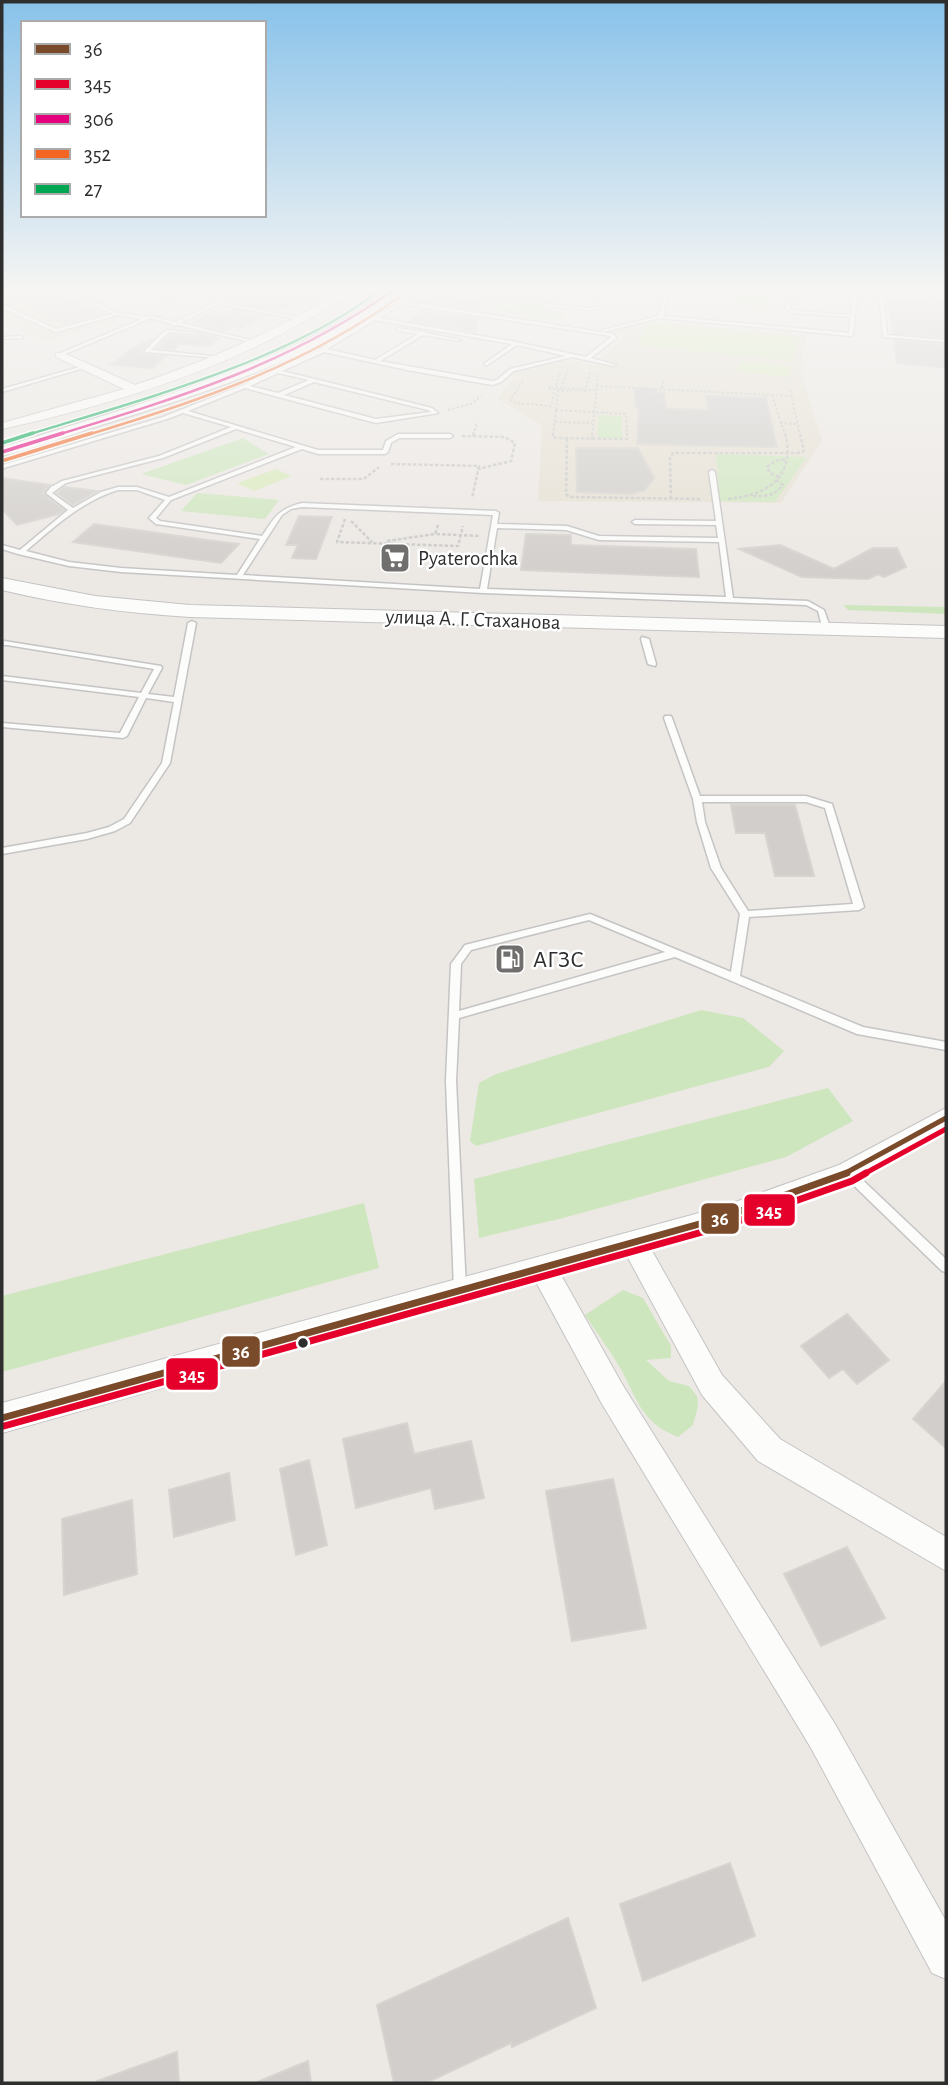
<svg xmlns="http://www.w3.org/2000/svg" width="948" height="2085" font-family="'Alegreya Sans',sans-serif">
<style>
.education{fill:#e6e0d3}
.green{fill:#cee6be}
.pitch{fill:#d9eabb}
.building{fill:#d1cecb;stroke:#d7d4d0;stroke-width:2}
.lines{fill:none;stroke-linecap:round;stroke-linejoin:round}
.service-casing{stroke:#c5c4c5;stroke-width:3}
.minor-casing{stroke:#c5c4c5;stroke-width:2}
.tertiary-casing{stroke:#c5c4c5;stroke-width:3}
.secondary-casing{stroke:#c5c4c5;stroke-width:2}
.path-far1{stroke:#c9c9c8;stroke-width:2;stroke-dasharray:2.5 2;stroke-linecap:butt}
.path{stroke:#c9c9c8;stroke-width:2.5;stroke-dasharray:3.5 2;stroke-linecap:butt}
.service{fill:#fcfcfb;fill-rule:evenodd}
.minor{fill:#fcfcfb;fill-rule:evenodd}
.tertiary{fill:#fcfcfb;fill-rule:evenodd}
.secondary{fill:#fcfcfb;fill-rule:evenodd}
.bus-1-far1-casing{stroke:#fff;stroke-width:10}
.bus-1-casing{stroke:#fff;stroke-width:12}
.bus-2-far1-casing{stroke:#fff;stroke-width:10}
.bus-2-casing{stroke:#fff;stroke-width:12}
.bus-3-far1-casing{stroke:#fff;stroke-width:5}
.bus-3-casing{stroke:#fff;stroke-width:7}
.bus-4-far1-casing{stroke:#fff;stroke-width:5}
.bus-4-casing{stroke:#fff;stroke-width:7}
.bus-5-far1-casing{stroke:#fff;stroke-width:5}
.bus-5-casing{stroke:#fff;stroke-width:7}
.bus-1-far1{stroke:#7a4b2a;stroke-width:5}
.bus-1{stroke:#7a4b2a;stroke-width:7}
.bus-2-far1{stroke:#e4002b;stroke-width:5}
.bus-2{stroke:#e4002b;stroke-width:7}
.bus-3-far1{stroke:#e5007d;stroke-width:2.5}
.bus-3{stroke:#e5007d;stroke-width:3.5}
.bus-4-far1{stroke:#f26522;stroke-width:2.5}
.bus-4{stroke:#f26522;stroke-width:3.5}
.bus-5-far1{stroke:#00a651;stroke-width:2.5}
.bus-5{stroke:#00a651;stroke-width:3.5}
.bus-dot{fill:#2e2e2e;stroke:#fff;stroke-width:2.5}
.labels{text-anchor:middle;stroke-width:5;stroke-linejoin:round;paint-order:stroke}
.far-poi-label{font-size:21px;fill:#2e2e2e;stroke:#fff;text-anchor:start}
.far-street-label{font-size:21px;fill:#2e2e2e;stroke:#fff}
.poi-label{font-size:24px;fill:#2e2e2e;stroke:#fff;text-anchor:start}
.line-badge{stroke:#fff;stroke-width:2.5}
.badge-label{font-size:19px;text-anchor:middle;font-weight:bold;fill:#fff}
</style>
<rect width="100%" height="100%" fill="#ece8e4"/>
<g class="education">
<polygon points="2,288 69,288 135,315 44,341 2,321"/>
<polygon points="662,322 807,335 800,369 822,441 781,503 538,501 542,425 498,399 518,371 568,360 594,365 626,335 614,330"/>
</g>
<g class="green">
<polygon points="736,288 771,288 767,308 732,305"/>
<polygon points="500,304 565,310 560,320 489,310"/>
<polygon points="598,415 622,416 622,439 598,438"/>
<polygon points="243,438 269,454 186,485 141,474"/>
<polygon points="716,454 807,457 775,502 720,501"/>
<polygon points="197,493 279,500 265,519 181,511"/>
<polygon points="843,605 946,607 946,614 848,610"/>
<polygon points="701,1010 743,1018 784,1051 769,1067 476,1146 470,1141 479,1083 496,1074"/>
<polygon points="828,1088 853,1121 786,1157 563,1218 479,1238 474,1179"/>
<polygon points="364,1203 379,1268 2,1372 2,1296"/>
<path d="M623,1290L643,1298L671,1346V1358L646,1360L669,1381L689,1386L697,1396L698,1406L693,1425L678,1437C640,1422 638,1399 619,1366C609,1349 596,1332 585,1315Z"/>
</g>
<g class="pitch">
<polygon points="650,322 800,337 792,361 636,345"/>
<polygon points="742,361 792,367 787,377 737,371"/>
<polygon points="276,469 292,476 254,491 237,483"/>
</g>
<g class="building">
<polygon points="33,288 44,288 104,314 65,324 31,309"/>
<polygon points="250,288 328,288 278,311 242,303 245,301 240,300 240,295"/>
<polygon points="896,296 946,303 946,337 893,333 888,299 896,300"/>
<polygon points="434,297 480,302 479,310 428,302"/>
<polygon points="233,309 266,316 240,328 232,326 226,331 191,323 217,311 227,314"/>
<polygon points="421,310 478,318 476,332 410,321"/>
<polygon points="200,333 219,338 210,346 180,344 174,350 157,348 170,335 196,337"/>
<polygon points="152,339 143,348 143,354 166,356 152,368 111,365 132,348"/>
<polygon points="894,340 946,344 946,368 897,363"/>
<polygon points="634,388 655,389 656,393 664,393 666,409 709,410 706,396 766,398 777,447 637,444 639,408 636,408"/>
<polygon points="576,448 638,448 654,478 645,490 631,494 577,492"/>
<polygon points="2,478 50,485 43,493 64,510 59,514 17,525 2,509"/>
<polygon points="65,487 97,491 73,505 57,493"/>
<polygon points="299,516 332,517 316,559 292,558 298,545 286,545"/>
<polygon points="94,524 207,540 239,544 221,563 73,542"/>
<polygon points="526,534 571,535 571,545 696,549 699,577 521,570"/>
<polygon points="780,545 834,569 873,548 897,548 906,567 884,577 878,574 868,579 802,577 739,549"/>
<polygon points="731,805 795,805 814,876 775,876 765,833 736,833"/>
<polygon points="847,1314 889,1360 857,1384 843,1369 829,1378 801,1346"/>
<polygon points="946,1381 946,1448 913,1419"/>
<polygon points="407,1423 414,1454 471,1441 484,1498 435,1509 431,1488 356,1508 343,1439"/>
<polygon points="309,1460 327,1545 296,1555 280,1469"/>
<polygon points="229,1473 235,1520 174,1537 169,1490"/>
<polygon points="613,1479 646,1628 572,1641 546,1491"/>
<polygon points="132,1500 137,1574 64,1595 62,1519"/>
<polygon points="847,1547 885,1618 821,1646 784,1574"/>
<polygon points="730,1863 755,1936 643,1981 620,1904"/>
<polygon points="568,1918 596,2008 512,2047 511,2043 426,2083 394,2083 377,2005"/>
<polygon points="177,2052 179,2083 98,2083 97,2081"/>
<polygon points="308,2061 311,2083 255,2083"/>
</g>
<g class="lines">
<g class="service-casing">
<g id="service">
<polygon points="55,288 60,288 118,313 147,317 151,316 176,322 243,288 248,288 222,302 305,319 303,320 218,304 181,323 258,342 258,344 178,325 174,326 172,325 173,324 151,318 60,356 58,354 142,319 117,315 56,332 2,308 2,305 4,305 56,329 113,314"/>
<polygon points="597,288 613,289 600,309 588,310 411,292 413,291 588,308 597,307 608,290"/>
<polygon points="666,288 670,288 663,316 849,333 850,317 793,313 786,309 787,301 791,300 790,308 796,311 851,315 853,288 857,288 853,335 851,336 660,318 603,332 603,330 658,316"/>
<polygon points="879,291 946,295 946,297 883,293 887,335 946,340 946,342 883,337"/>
<path d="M381,299L403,301L614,334L616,338L591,358L616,365L614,366L572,357L514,371L501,382L492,385L407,370L324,352L282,371L432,408L438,413L376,423L245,388L188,411L318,450H383L386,441L398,434H450L453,436L450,438H399L391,443L388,452L385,454H318L302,449L171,500L156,518L160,521L262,536C275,517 278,509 302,503L496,511L499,513L497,524L567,526L599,536L718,538L716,525L635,524L632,522L635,520L716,521L709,472L712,470L715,472L733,598L808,601L824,610L831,630L830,632L823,630L818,611L806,605L483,593L121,572L69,566L18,554L2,549V545L20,550L68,510L46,493L51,487L62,481L159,456L231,427L183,413L167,419L4,468L2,469V465L163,417L243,385L321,349L330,343L320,338V336L333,341L370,319L358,317V315L374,317L397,304L379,301ZM402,304L611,336V337L586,357L516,342L379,318ZM375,320L512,344L484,364L486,366L517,345L566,356L510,369L497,380L492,381L380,361L423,335L459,341L461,340L426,333L424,331L421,332L397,328V330L418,334L375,360L327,349ZM278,373L309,380L278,393L250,386ZM314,382L428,410L431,412L376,419L284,395ZM236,429L296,447L169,497L137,487H118L101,492L73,508L52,493L66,483L163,458ZM118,490H137L165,500L149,518L156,524L260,539L237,575L121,568L69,562L26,551C54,527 82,501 118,490ZM302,507L493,515L480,589L243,575L282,515L291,509ZM497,528L566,530L599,540L719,542L726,597L487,589Z"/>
<polygon points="166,330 198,333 196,334 169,332 151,350 222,357 220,358 145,352 145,350"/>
<polygon points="21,336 23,338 2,339 2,337"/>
<polygon points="83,366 87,367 2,392 2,389"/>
<polygon points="192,621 196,623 170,763 130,823 115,831 87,839 2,854 2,848 87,833 109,827 124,819 162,763 174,702 146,698 127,736 123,738 2,727 2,723 120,733 139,697 2,680 2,676 141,693 154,669 7,645 4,645 4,641 161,666 162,668 148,694 174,697 188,623"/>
<polygon points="642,637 649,639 656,664 655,666 648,664 641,639"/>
<path d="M665,716H671L672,718L700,796H806L832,804L864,907L859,910L749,917L740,976L863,1027L946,1042V1050L857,1034L675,957L459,1018L456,1081L466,1289L464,1293L460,1295L456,1293L454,1289L446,1081L451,964L465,945L590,914L731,972L740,914L711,868L697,822L693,799L664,718ZM702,802H806L825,808L853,904L748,911L721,868L705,822ZM589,920L665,952L459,1011L461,964L471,950Z"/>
<polygon points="848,1168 852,1170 946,1259 946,1272 942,1271 844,1176 842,1173 844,1170"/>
</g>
</g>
<g class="minor-casing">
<g id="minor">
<path d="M344,288H355C338,304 316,315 296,326C205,376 102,407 2,429V423L124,389L56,357V353H64L135,385C209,360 279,331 344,288Z"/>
<path d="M946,1108V1131C858,1189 752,1220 651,1249L722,1375L780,1439L946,1537V1571L758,1461L702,1395L627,1256L561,1275L622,1384L835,1724L946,1921V1979L932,1973L811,1748L602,1404L536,1282L2,1433V1403L721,1207L839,1165Z"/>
</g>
</g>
<g class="tertiary-casing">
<path id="tertiary" d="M389,288H402C347,350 179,401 98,426C67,436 34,449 2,456V447C83,422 165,398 245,366C296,346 347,323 389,288Z"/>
</g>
<g class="secondary-casing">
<path id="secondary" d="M2,578L95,596L190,605L946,626V638L190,617C126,613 64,605 2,590Z"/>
</g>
<g class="path-far1">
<polyline points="6,294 30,288"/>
<polyline points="160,305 193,288"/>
<polyline points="568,369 561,388 585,389"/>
<polyline points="523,381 510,400 515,403 551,406 554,391"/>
<polygon points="551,386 562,389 548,389"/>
<polyline points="556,386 560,372"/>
<polyline points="596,386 791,396"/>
<polyline points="662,388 664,378"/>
<polyline points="790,390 800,435"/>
<polyline points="585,392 590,372"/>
<polyline points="772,395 785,435"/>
<polyline points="448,410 471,404 481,396"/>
<polyline points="556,410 626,414 627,435"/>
<polyline points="556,410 558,391 595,390"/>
<polyline points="555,422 592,423"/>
<polyline points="780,423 797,424"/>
<polyline points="473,435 477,422"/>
<polyline points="553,435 556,410"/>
<polyline points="592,435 598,375"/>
</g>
<g class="path">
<polyline points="553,433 553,438 627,439 627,433"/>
<polyline points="462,436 505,437 515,443 511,461 478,469"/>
<polyline points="473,436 474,433"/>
<polyline points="567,439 566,494 569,497 702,499"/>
<polyline points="592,440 592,433"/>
<polyline points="391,464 479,466 472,498"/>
<polyline points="779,477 770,473 767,467 775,461 787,459"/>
<polyline points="320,479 364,479 379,467"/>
<path d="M753,496C766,497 775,495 783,485L776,480"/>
<polyline points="671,499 670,457 673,453 797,453 804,451 800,433"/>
<path d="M728,499C768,495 796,477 785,433"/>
<polyline points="345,519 337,542 458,546 463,526"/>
<polyline points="351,521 372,542"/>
<polyline points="438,525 435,534 480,536"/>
<polyline points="387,541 435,534"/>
</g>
<use href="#service" class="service"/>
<use href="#minor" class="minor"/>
<use href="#tertiary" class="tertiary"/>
<use href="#secondary" class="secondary"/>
<g class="bus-1-far1-casing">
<polyline id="bus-1-far1" points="842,1175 946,1118"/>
</g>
<g class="bus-1-casing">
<polyline id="bus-1" points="2,1418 721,1218 847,1173"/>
</g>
<g class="bus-2-far1-casing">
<polyline id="bus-2-far1" points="862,1175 946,1129"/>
</g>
<g class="bus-2-casing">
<polyline id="bus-2" points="4,1426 724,1226 852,1181 866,1173"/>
</g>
<g class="bus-3-far1-casing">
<path id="bus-3-far1" d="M57,435C178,398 293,363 396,288"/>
</g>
<g class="bus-3-casing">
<polyline id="bus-3" points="2,452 63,433"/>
</g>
<g class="bus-4-far1-casing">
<path id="bus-4-far1" d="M87,435C200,401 306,365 402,295"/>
</g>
<g class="bus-4-casing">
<polyline id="bus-4" points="5,460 92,433"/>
</g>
<g class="bus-5-far1-casing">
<path id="bus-5-far1" d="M27,435C140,400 290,361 383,288"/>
</g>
<g class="bus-5-casing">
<polyline id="bus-5" points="2,443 33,433"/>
</g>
<use href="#bus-1-far1" class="bus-1-far1"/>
<use href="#bus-1" class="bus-1"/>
<use href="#bus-2-far1" class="bus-2-far1"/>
<use href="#bus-2" class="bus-2"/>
<use href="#bus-3-far1" class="bus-3-far1"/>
<use href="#bus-3" class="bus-3"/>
<use href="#bus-4-far1" class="bus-4-far1"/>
<use href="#bus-4" class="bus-4"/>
<use href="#bus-5-far1" class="bus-5-far1"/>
<use href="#bus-5" class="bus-5"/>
</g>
<linearGradient id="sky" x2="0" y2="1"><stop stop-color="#88c2ea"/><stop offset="0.5" stop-color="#f6f5f3"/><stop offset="1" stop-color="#f6f5f3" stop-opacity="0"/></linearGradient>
<rect width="948" height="580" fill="url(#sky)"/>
<defs>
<g id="supermarket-square" transform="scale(1.575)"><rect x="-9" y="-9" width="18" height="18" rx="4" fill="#706f6e" stroke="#fff"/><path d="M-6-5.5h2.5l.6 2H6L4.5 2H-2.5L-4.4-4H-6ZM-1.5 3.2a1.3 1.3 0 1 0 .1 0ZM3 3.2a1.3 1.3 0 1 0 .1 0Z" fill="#fff"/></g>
<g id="fuel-square" transform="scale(1.575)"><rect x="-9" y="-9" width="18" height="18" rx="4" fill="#706f6e" stroke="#fff"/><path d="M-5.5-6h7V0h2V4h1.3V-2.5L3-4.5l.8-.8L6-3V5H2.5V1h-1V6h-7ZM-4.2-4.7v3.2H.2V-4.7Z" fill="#fff"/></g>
</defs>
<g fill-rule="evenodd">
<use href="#supermarket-square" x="395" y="558"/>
<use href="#fuel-square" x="510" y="959"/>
</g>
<circle class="bus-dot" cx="303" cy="1343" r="6"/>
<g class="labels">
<g class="far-poi-label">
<text x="418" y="565">Pyaterochka</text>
</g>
<g class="far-street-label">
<text transform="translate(473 619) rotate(2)" y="7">улица А. Г. Стаханова</text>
</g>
<g class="poi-label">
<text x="533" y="967">АГЗС</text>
</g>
</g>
<g class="line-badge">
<rect x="743" y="1193" width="53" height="34" rx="7" fill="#e4002b"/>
<rect x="700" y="1202" width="40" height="33" rx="7" fill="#7a4b2a"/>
<rect x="221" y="1335" width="40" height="33" rx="7" fill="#7a4b2a"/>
<rect x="165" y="1357" width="54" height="34" rx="7" fill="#e4002b"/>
</g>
<g class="badge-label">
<text x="769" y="1217">345</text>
<text x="720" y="1225">36</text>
<text x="241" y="1358">36</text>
<text x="192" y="1381">345</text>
</g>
<rect width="948" height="2085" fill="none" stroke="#2e2e2e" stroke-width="7"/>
<rect x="21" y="21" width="245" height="196" fill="#ffffff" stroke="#ababab" stroke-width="2"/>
<rect x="35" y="44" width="35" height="10" fill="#7a4b2a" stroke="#ababab" stroke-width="2"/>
<text x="84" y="56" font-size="21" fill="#2e2e2e">36</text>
<rect x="35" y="79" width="35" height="10" fill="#e4002b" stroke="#ababab" stroke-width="2"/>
<text x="84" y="91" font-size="21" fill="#2e2e2e">345</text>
<rect x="35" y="114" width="35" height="10" fill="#e5007d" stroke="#ababab" stroke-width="2"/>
<text x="84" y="126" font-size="21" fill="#2e2e2e">306</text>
<rect x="35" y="149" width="35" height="10" fill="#f26522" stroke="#ababab" stroke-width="2"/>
<text x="84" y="161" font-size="21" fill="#2e2e2e">352</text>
<rect x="35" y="184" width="35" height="10" fill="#00a651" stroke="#ababab" stroke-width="2"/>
<text x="84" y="196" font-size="21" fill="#2e2e2e">27</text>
</svg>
